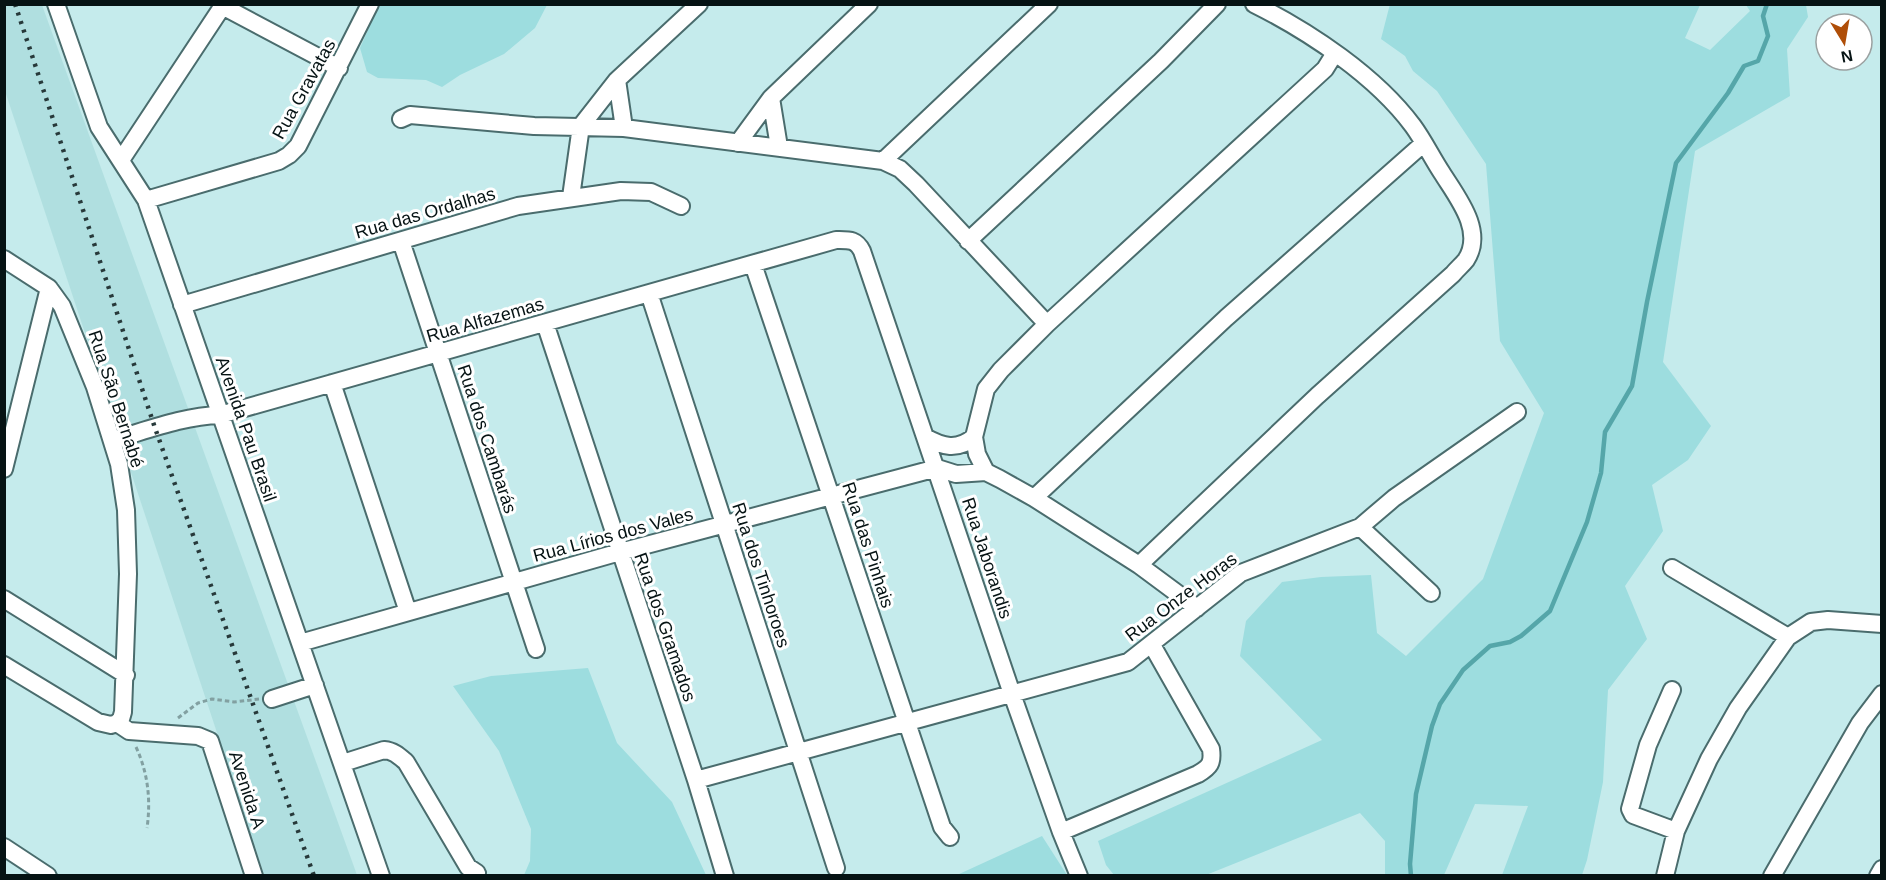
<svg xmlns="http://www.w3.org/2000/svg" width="1886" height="880" font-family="Helvetica,sans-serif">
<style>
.built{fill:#b0dfe0}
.green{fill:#9ddddf}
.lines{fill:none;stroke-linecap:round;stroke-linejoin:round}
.stream{stroke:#55a6a9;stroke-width:4.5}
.minor-casing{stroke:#4a6c6d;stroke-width:20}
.path{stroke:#82a0a1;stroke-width:3;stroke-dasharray:4.5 3;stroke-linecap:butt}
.minor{stroke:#fff;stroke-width:16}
.rail{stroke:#27393a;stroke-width:4.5;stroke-dasharray:3 6;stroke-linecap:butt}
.labels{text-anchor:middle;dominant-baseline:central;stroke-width:6;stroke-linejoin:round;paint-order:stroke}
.street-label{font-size:18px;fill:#061314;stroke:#fff}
</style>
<rect width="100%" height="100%" fill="#c5ebec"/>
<path class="built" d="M4,5H42L357,875H264L5,91Z"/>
<path class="green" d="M1390,4L1700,5L1685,38L1710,50L1750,11L1746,5H1806L1808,17L1787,49L1790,96L1695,151L1663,362L1711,426L1688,460L1652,485L1663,531L1625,586L1647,639L1608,690L1603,782L1587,860L1582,875H1502L1528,806L1475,804L1444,875H1385V841L1360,813L1206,875H1114L1106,865L1098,841L1322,740L1240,656L1246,621L1282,582L1321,577L1371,575L1377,633L1406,656L1483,579L1544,413L1500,341L1486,164L1437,91L1413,71L1405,56L1381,39Z
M379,5V4L547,5L535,28L504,54L460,75L442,87L426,80L378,78L367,72L360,48Z
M588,668L617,743L672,802L706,875H524L530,861L531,829L499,751L453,686L491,676Z
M1042,836L1067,875H957Z"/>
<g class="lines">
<path class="stream" d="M1411,876L1410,864L1416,794L1432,726L1440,704L1463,670L1490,646L1510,642L1521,636L1550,611L1587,522L1601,473L1605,432L1632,386L1647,302L1676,163L1728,93L1744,66L1758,61L1768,36L1763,16L1767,4"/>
<defs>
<path id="minor" d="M56,4L99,127L146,200L381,876
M222,6L339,68
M617,80L624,128
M771,98L779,147
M401,119L410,115L534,126L624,128L883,161L900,169L916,184L1047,324
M738,143L771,98L869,4
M121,160L224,4
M883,161L1049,4
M571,197L581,126L617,80L699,4
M146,200L279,161L289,155L298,146L370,4
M401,241L536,649
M968,241L1161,61L1217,4
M4,259L49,288L62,306L95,387L119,464L126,510L128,574L123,712L121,719L117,723
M753,264L942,827L950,837
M649,293L836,868
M182,305L518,206L621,191L651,192L681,206
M545,323L696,780L725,876
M332,383L408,612
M925,437C943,447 957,451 974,437
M113,440C148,430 183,416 220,415L836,240C849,240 856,239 862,251L1012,694L1061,832L1079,876
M937,468L956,474L986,472L1000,479L1034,498L1139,565L1197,608
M4,469L49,288
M986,472L977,454L974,437L986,389L1001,370L1047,324L1325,69L1335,53
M1034,498L1226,318L1424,143
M1360,527L1431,593
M1139,565L1317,396L1453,274C1457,269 1462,265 1466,260C1485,231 1457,197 1442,173C1432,158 1424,141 1413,126C1376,76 1310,32 1254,4
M1672,568L1788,637L1811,622L1828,620L1882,624
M4,599L126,675
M300,643L620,552L937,468
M4,665L98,722L111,725L117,723
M1672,690L1648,745L1630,809L1633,815L1676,831
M272,699L315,685
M117,723L129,731L198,736L210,741L254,876
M343,763L384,750C394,751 399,756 406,762L468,867L477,873
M696,780L1128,662L1241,573L1360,527L1394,498L1517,412
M1061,832L1198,774C1210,767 1213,763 1211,749L1152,645
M4,847L48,876
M1665,876L1676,831L1709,759L1738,708L1788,637
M1772,876L1860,723L1882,694
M1878,876L1882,869"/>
</defs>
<use href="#minor" class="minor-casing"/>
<path class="path" d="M178,718L198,703L212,699L234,702L259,699
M136,747C148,773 151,800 147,828"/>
<use href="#minor" class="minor"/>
<path class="rail" d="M15,4L155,428L314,876"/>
</g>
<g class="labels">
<g class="street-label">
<text transform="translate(304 89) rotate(-61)">Rua Gravatas</text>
<text transform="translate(425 213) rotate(-16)">Rua das Ordalhas</text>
<text transform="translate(485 320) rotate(-16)">Rua Alfazemas</text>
<text transform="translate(116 399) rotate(72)">Rua São Bernabé</text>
<text transform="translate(246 429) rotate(71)">Avenida Pau Brasil</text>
<text transform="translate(487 439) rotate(72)">Rua dos Cambarás</text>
<text transform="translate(613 535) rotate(-15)">Rua Lírios dos Vales</text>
<text transform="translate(868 545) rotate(72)">Rua das Pinhais</text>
<text transform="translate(987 558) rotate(72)">Rua Jaborandis</text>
<text transform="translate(761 575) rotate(72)">Rua dos Tinhoroes</text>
<text transform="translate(1181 597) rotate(-37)">Rua Onze Horas</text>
<text transform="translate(665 627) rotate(71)">Rua dos Gramados</text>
<text transform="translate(247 790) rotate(72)">Avenida A</text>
</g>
</g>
<rect width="1886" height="880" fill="none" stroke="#061314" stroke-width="12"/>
<g transform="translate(1844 42) rotate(169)"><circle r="28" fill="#ffffff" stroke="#9ba1a1" stroke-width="1.5"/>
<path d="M0-4.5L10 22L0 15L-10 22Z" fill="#af4e08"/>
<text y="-9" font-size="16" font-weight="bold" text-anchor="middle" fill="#061314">N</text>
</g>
</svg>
